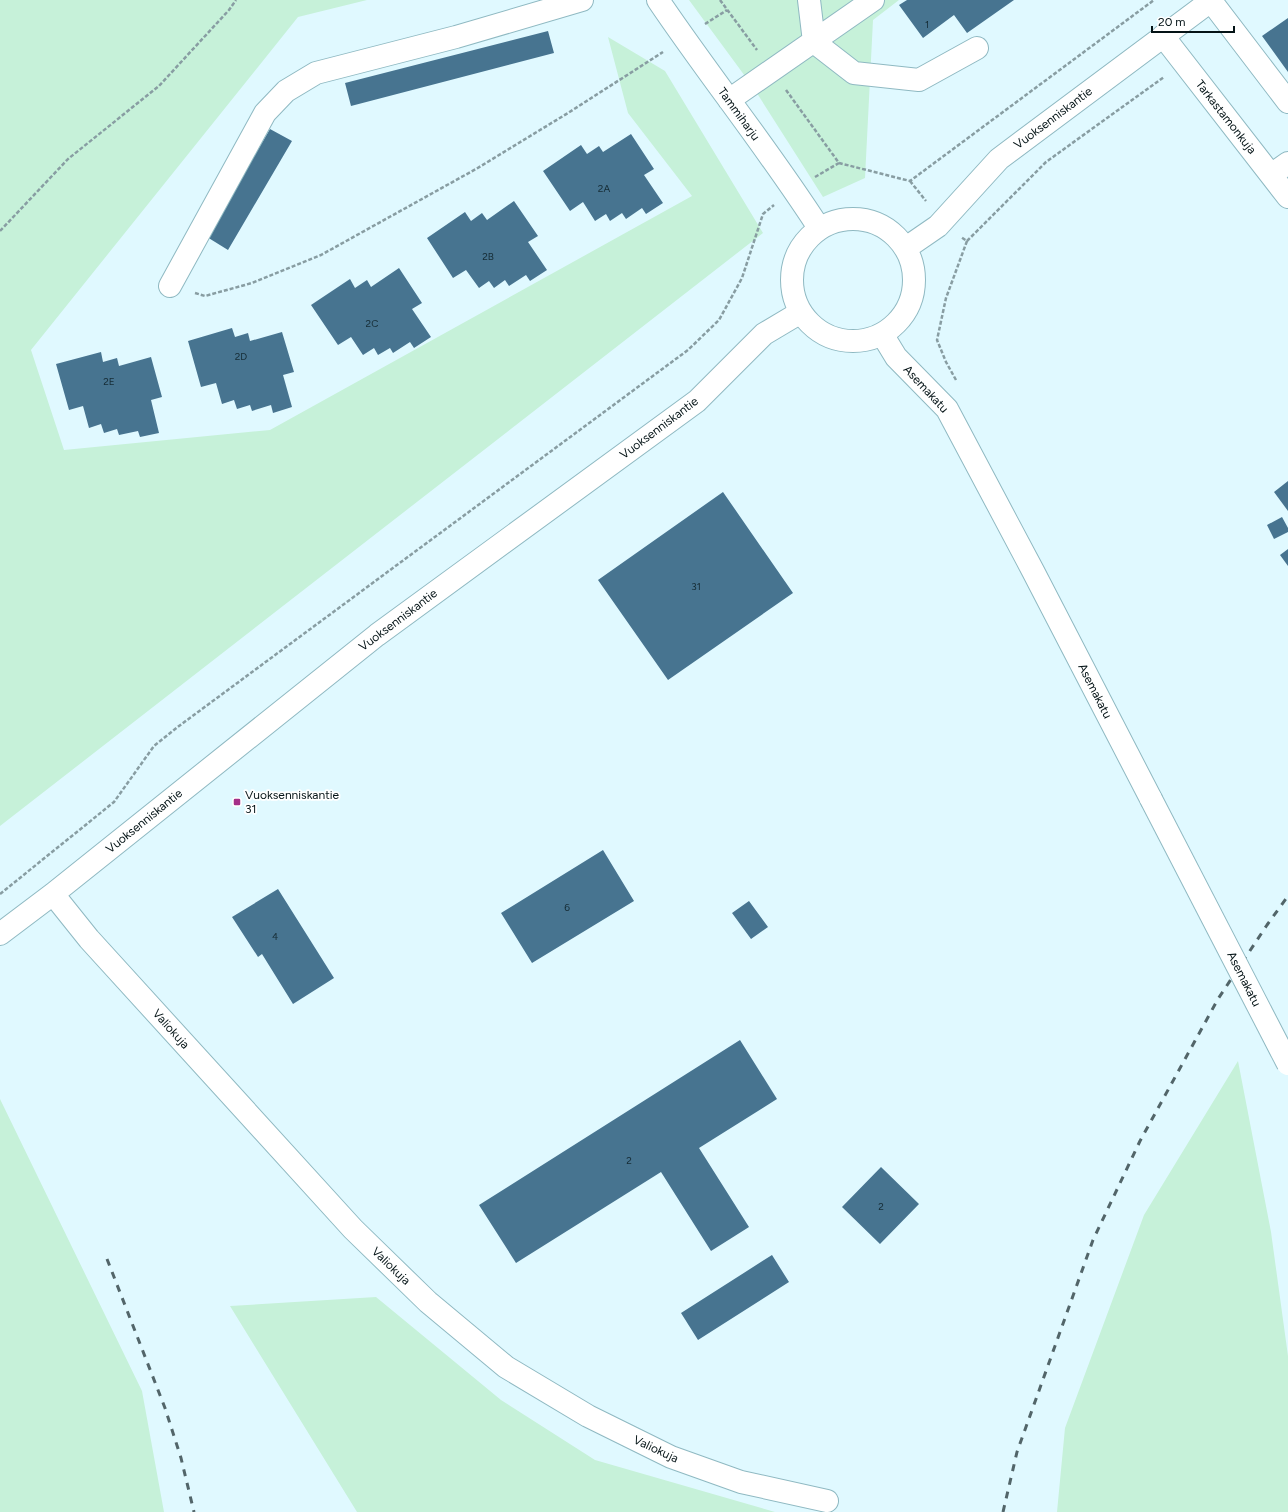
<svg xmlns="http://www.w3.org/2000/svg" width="1288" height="1512" font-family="Figtree,sans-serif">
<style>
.green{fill:#c6f1d9}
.building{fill:#477490}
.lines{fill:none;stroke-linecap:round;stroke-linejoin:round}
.minor-casing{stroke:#8fb9c2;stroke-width:24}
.path{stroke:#889da2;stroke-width:2.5;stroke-dasharray:4 2;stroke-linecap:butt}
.minor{stroke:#fff;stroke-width:22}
.rail{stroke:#526569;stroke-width:3;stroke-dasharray:7 7;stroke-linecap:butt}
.minor-bridge-casing{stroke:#8fb9c2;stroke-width:24;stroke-linecap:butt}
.minor-bridge{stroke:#fff;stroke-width:22}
.poi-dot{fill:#a53089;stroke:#fff;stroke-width:1.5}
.labels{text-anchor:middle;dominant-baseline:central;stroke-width:3.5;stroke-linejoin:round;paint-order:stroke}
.number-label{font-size:10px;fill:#152b34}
.street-label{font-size:12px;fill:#041316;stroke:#fff}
.poi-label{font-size:12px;fill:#041316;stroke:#fff;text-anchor:start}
</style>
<rect width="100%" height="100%" fill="#e0f9ff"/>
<path class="green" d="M0,0H367L298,17L31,350L64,450L270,430L692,196L628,113L608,37L665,71L763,233L0,826Z
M689,0H899L873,20L865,178L823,197L753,87Z
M1238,1061L1271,1232L1288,1356V1512H1057L1065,1428L1144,1215Z
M0,1099L142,1391L164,1512H0Z
M376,1297L501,1400L595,1460L775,1512H357L230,1306Z"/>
<path class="building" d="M907,0H1014L967,33L954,15L923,38L899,5Z
M1288,18V72L1262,36Z
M548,31L554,53L351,106L345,83Z
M270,129L292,141L228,250L207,237Z
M631,134L654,169L644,175L663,203L646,214L642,208L626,219L622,213L610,221L606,214L595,221L583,202L570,211L543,171L581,145L587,154L599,146L603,152Z
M514,201L538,236L528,242L547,270L530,281L526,275L509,286L505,280L494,288L489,281L479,288L466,270L453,278L427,238L465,212L471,221L482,213L487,220Z
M399,268L422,303L412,309L431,337L414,348L410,342L393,353L390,348L378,355L374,348L363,355L351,337L338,345L311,305L350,279L355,288L367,280L371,287Z
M232,328L235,337L248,333L250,341L282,332L294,372L283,375L292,407L273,413L271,405L252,411L250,405L237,409L234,400L222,404L216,383L201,387L188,341Z
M101,352L103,362L117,358L119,366L151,357L162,397L151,400L159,433L140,437L138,431L119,435L117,429L104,433L101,424L89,428L83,406L69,410L56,364Z
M1288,481V511L1274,492Z
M723,492L793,593L668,680L598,580Z
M1282,517L1288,528V532L1274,539L1267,525Z
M1288,549V566L1280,555Z
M603,850L634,901L532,963L501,913Z
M278,889L334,978L293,1004L262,954L258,957L232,917Z
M749,901L768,927L751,939L732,913Z
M740,1040L777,1099L699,1148L749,1227L711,1251L661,1172L516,1263L479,1205Z
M881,1167L919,1204L880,1244L842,1207Z
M772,1255L789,1282L698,1340L681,1313Z"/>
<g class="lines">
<defs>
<path id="minor" d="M658,0C710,77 769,150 819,228
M809,0L814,42L854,73L919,80L977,48
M1211,1L1288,102
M1163,36L1288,197
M729,100L873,0
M1271,175L1288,163
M792 280a61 61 0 1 1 122 0a61 61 0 1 1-122 0Z
M906,248L938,226L999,159L1212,0
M170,286L265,113L286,91L316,73L456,37L582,0
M882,334L896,357L947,409L1033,571L1151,799
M53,894L89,939L353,1229L428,1302L506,1367L588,1416L671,1457L741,1482L827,1501
M0,934L53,894L377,635L697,401L764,334L801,312"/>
</defs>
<use href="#minor" class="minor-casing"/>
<path class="path" d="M720,0L757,50
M705,24L727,10
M786,90L839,163L910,181L1154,0
M815,177L839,163
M910,181L926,201
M0,231L68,159L159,86L229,10L236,0
M967,241L1046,162L1164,77
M195,293L205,296L252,283L321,255L476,169L568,113L663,52
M956,380L946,362L937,340L946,298L967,241L961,237
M0,894L114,802L154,746L179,726L688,350L719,320L742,278L763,214L774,205"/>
<use href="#minor" class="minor"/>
<path class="rail" d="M107,1259L165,1408L181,1458L194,1512
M1003,1512L1017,1452L1093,1240L1140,1141L1218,999L1267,925L1288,896"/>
<defs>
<path id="minor-bridge" d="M1151,799L1288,1064"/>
</defs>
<use href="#minor-bridge" class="minor-bridge-casing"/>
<use href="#minor-bridge" class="minor-bridge"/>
</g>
<rect class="poi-dot" x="233" y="798" width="8" height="8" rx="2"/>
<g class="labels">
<g class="number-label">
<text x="927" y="24">1</text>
<text x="604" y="188">2A</text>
<text x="488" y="256">2B</text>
<text x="372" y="323">2C</text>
<text x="241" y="356">2D</text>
<text x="109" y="381">2E</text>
<text x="696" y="586">31</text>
<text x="567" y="907">6</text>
<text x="275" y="936">4</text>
<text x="629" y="1160">2</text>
<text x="881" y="1206">2</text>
</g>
<g class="street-label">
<text transform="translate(739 114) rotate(54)">Tammiharju</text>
<text transform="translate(1226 117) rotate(52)">Tarkastamonkuja</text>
<text transform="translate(1053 118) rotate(-37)">Vuoksenniskantie</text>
<text transform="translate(926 389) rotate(47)">Asemakatu</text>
<text transform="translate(659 428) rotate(-37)">Vuoksenniskantie</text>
<text transform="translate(398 620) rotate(-37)">Vuoksenniskantie</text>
<text transform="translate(1095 691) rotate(63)">Asemakatu</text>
<text transform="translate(144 821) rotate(-39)">Vuoksenniskantie</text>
<text transform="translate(1244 979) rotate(63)">Asemakatu</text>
<text transform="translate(171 1029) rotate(48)">Valiokuja</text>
<text transform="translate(391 1266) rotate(44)">Valiokuja</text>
<text transform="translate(656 1449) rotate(25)">Valiokuja</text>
</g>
<g class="poi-label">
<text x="245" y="795">Vuoksenniskantie<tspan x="245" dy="14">31</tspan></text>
</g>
</g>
<path d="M1152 26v6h82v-6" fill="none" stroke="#041316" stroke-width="2"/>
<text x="1158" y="26" font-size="12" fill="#041316" stroke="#ffffff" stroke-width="3" paint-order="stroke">20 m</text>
</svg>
